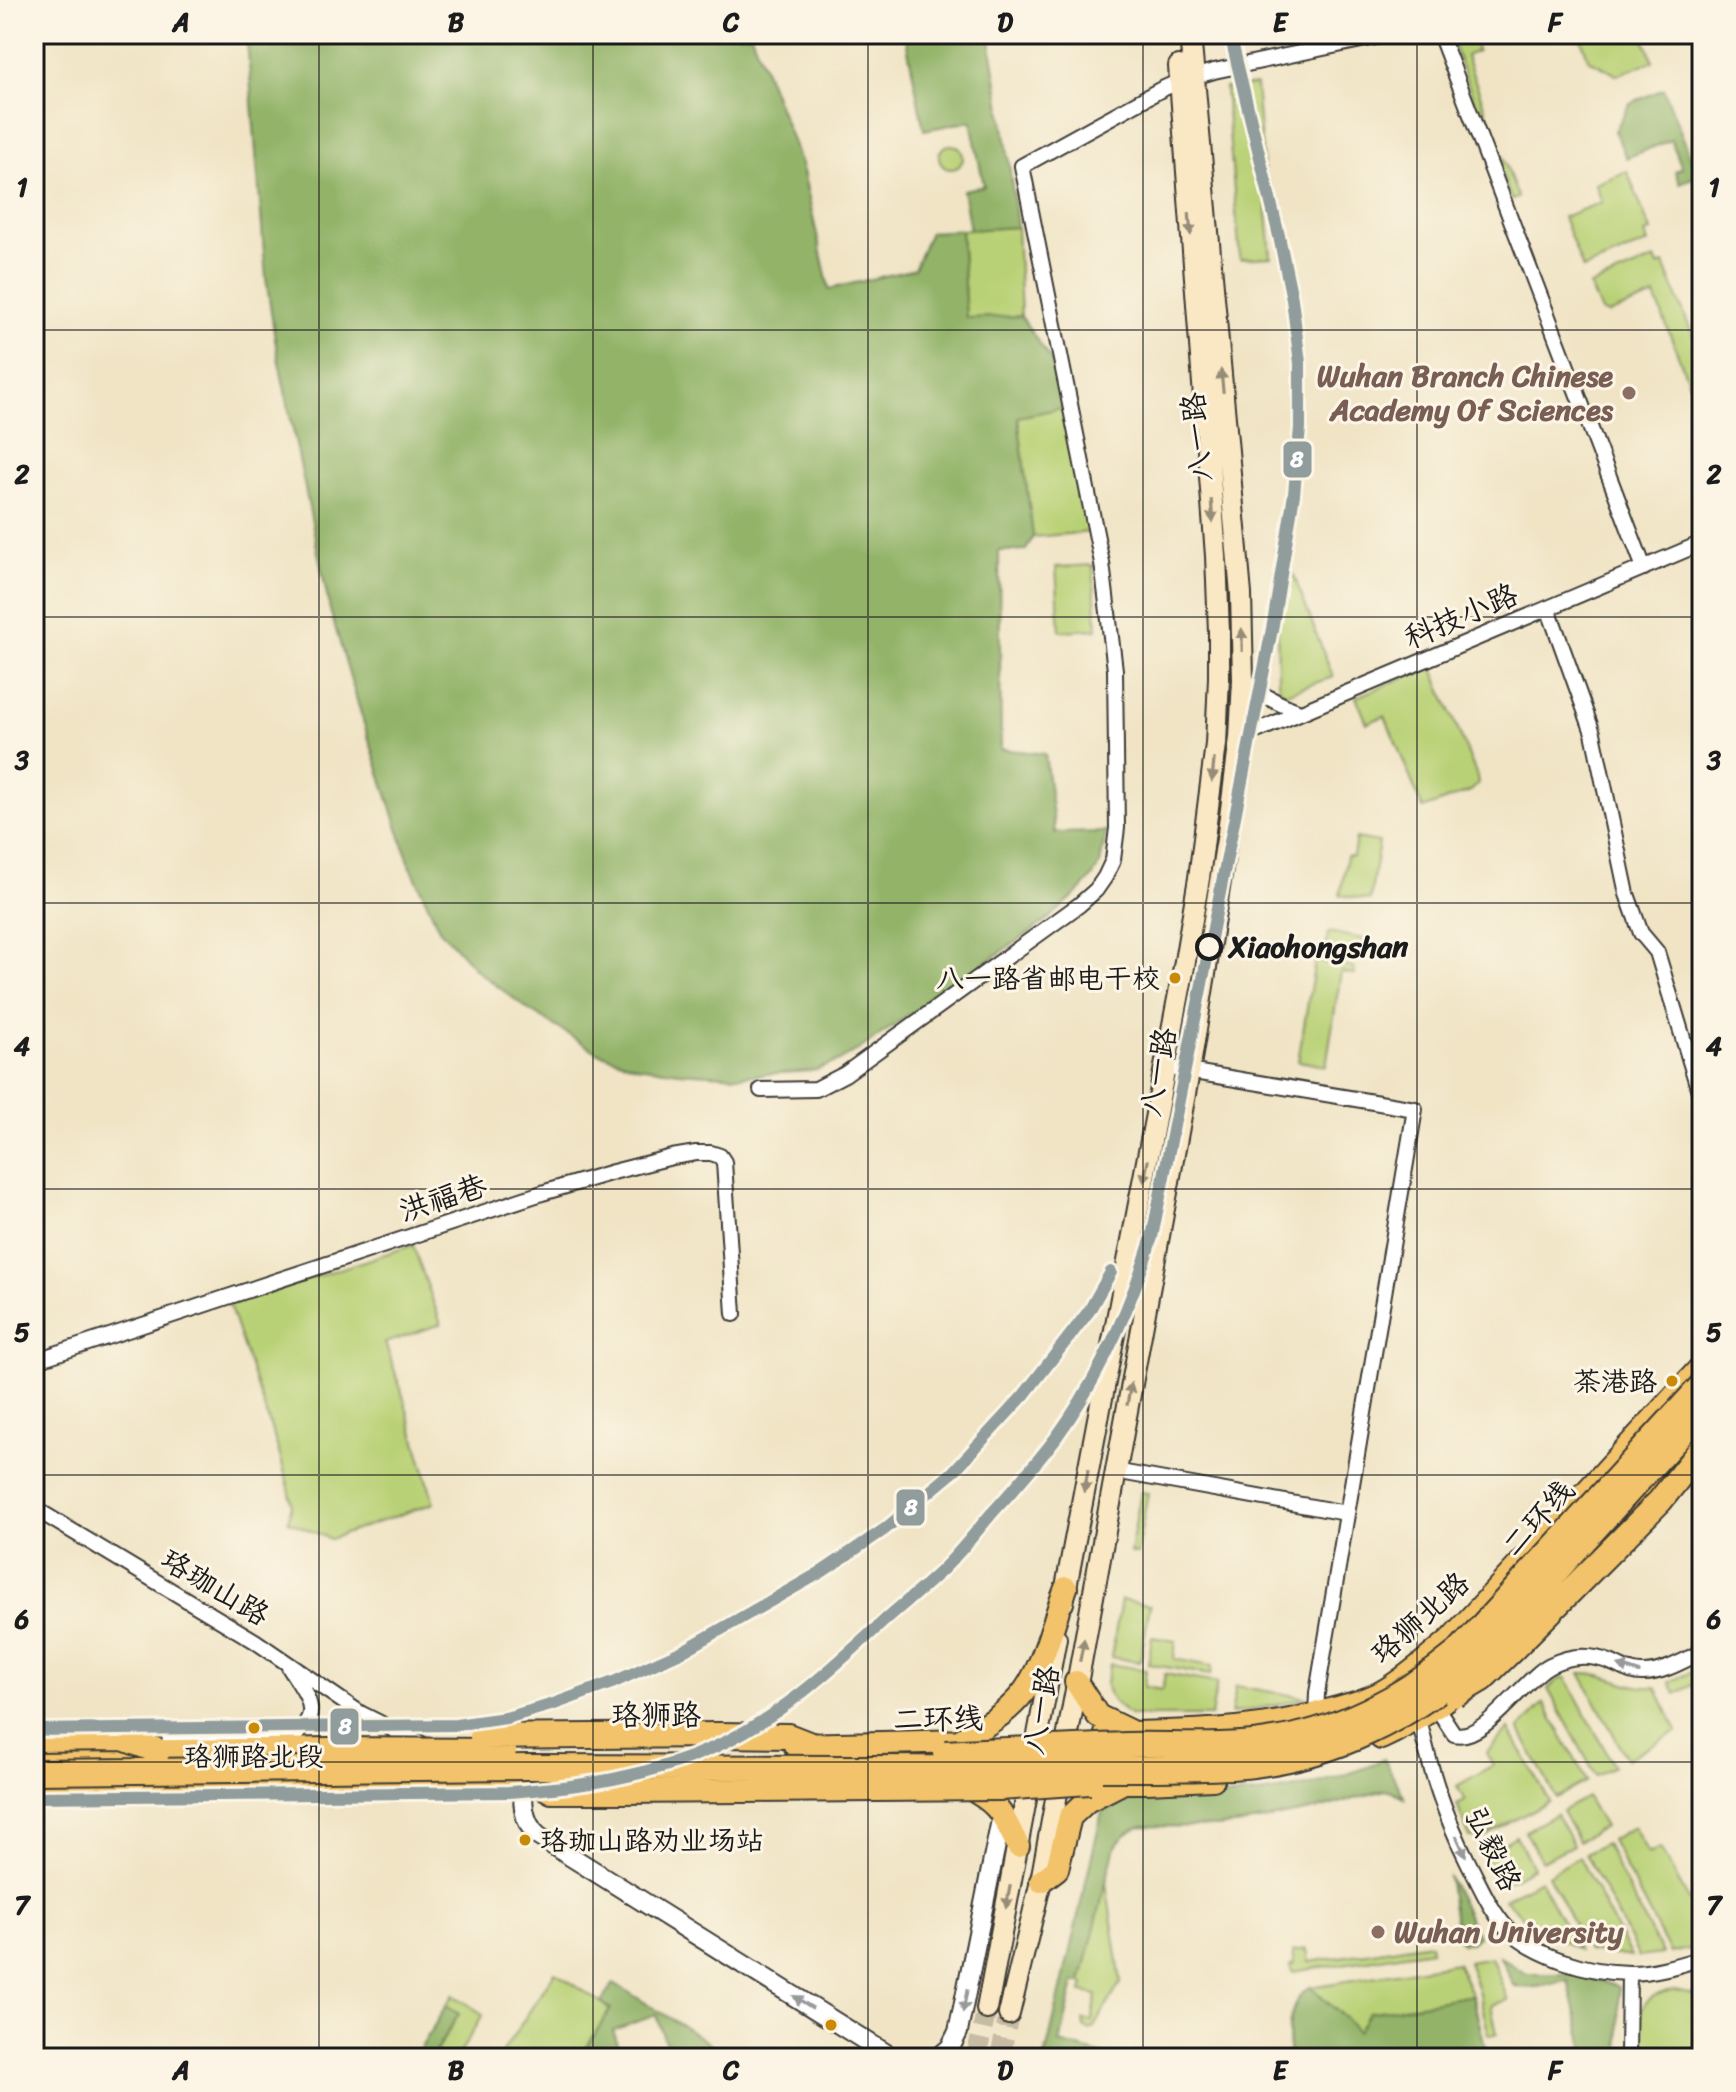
<svg xmlns="http://www.w3.org/2000/svg" width="1736" height="2092" font-family="Sriracha,'LXGW WenKai TC',sans-serif">
<style>
.green{fill:#b9d176;stroke:#6a7649;stroke-width:2}
.forest{fill:#92b367;stroke:#576842;stroke-width:2}
.lines{fill:none;stroke-linecap:round;stroke-linejoin:round}
.secondary-tunnel{stroke:#c6bca3;stroke-width:20;stroke-dasharray:20 10;stroke-linecap:butt}
.minor-casing{stroke:#3c3a35;stroke-width:18}
.tertiary-casing{stroke:#3c3a35;stroke-width:22}
.secondary-casing{stroke:#3c3a35;stroke-width:24}
.primary-casing{stroke:#3c3a35;stroke-width:26}
.trunk-casing{stroke:#3c3a35;stroke-width:28}
.minor{stroke:#fff;stroke-width:14}
.tertiary{stroke:#fff;stroke-width:18}
.secondary{stroke:#fae7c3;stroke-width:20}
.primary{stroke:#f2c36a;stroke-width:22}
.trunk{stroke:#f2c36a;stroke-width:24}
.trunk-bridge-casing{stroke:#3c3a35;stroke-width:28;stroke-linecap:butt}
.trunk-bridge{stroke:#f2c36a;stroke-width:24}
.metro-1-casing{stroke:#fcf5e5;stroke-width:18}
.metro-1{stroke:#909d9c;stroke-width:12}
.oneway{fill:#968c78}
.oneway2{fill:#999}
.grid{fill:none;stroke:#1c1c1c;stroke-width:2;stroke-opacity:0.55}
.education-dot{fill:#8d6e63;stroke:#fcf5e5;stroke-width:3}
.stop-dot{fill:#fcf5e5;stroke:#1c1c1c;stroke-width:4}
.bus-dot{fill:#cb8a06;stroke:#fcf5e5;stroke-width:3}
.labels{text-anchor:middle;dominant-baseline:central;stroke-width:6;stroke-linejoin:round;paint-order:stroke}
.bus-label{font-size:28px;fill:#1c1c1c;stroke:#fcf5e5;text-anchor:end}
.education-label{font-size:30px;font-weight:bold;fill:#785e54;stroke:#fcf5e5;text-anchor:end}
.street-label{font-size:30px;fill:#1c1c1c;stroke:#fcf5e5}
.stop-label{font-size:30px;font-weight:bold;fill:#1c1c1c;stroke:#fcf5e5;text-anchor:start}
.line-badge{stroke:#fcf5e5;stroke-width:3}
.badge-label{font-size:22px;text-anchor:middle;font-weight:bold;fill:#fff}
.neatline{fill:none;stroke:#1c1c1c;stroke-width:3}
.grid-label{font-size:26px;text-anchor:middle;font-weight:bold;fill:#1c1c1c}
</style>
<rect width="100%" height="100%" fill="#fcf5e5"/>
<filter id="ink" filterUnits="userSpaceOnUse"><feTurbulence type="fractalNoise" baseFrequency=".0125" numOctaves="2"/><feDisplacementMap in="SourceGraphic" scale="16" xChannelSelector="R" yChannelSelector="G"/><feConvolveMatrix kernelMatrix="1 2 1 2 8 2 1 2 1" color-interpolation-filters="sRGB"/></filter>
<filter id="wash" filterUnits="userSpaceOnUse"><feTurbulence type="fractalNoise" baseFrequency=".006" numOctaves="4" result="noise"/><feDisplacementMap in="SourceGraphic" scale="32" xChannelSelector="R" yChannelSelector="G"/><feGaussianBlur stdDeviation="1.8" result="paint"/><feColorMatrix in="noise" values="0 0 0 0 0 0 0 0 0 0 0 0 0 0 0 0 0 1.4 0 .05"/><feComposite in="paint" operator="in"/></filter>
<g filter="url(#wash)">
<rect width="100%" height="100%" fill="#f0e4c5"/>
<path class="green" d="M1449,34H1491L1474,40L1477,51L1466,56L1518,198L1512,200Z
M1579,34H1642L1653,61L1617,75L1589,60Z
M1256,85L1271,257L1240,259L1225,88Z
M939 157a12 12 0 1 1 24 0a12 12 0 1 1-24 0Z
M1627,171L1651,231L1645,234L1648,243L1583,269L1563,217L1602,202L1595,184Z
M1017,227L1021,316L966,319L961,230Z
M1655,259L1658,266L1664,264L1693,336L1702,333V387L1692,391L1655,296L1608,314L1601,312L1590,286Z
M1063,408L1091,532L1033,537L1018,416Z
M1276,550H1284L1333,677L1286,693L1280,689L1278,681Z
M1093,565L1097,629L1060,631L1056,567Z
M1432,666L1477,776L1478,784L1471,791L1423,809L1385,716L1367,723L1356,697Z
M1356,838L1379,842L1370,900L1340,895L1347,856H1353Z
M1328,932L1364,939L1361,959L1325,953Z
M1315,961L1355,968L1354,974L1341,972L1326,1066L1298,1061Z
M413,1245L441,1324L385,1343L401,1389L434,1503L330,1539L288,1521L292,1504L289,1488L278,1449L229,1305Z
M1141,1492L1148,1493L1137,1554L1130,1553Z
M1121,1600L1150,1605L1140,1662L1111,1657Z
M1152,1637L1176,1641L1174,1659L1212,1666L1211,1675L1148,1664Z
M1110,1664L1146,1670L1144,1687L1162,1690L1165,1674L1217,1683L1211,1716H1133C1122,1712 1107,1698 1106,1685C1106,1679 1109,1670 1110,1664Z
M1702,1668V1680L1676,1694L1669,1682Z
M1580,1673C1609,1672 1628,1690 1656,1687L1677,1731L1627,1759Z
M1560,1678H1566L1614,1766L1596,1776L1548,1689Z
M1236,1686L1308,1698L1231,1714Z
M1544,1703L1587,1781L1556,1798L1519,1729Z
M1509,1729L1549,1801L1482,1838H1470L1457,1805L1465,1801L1457,1786L1493,1765L1486,1753Z
M1587,1797L1604,1827L1578,1841L1562,1811Z
M1556,1814L1573,1845L1542,1861L1525,1831Z
M1634,1827L1648,1854L1660,1848L1702,1924V1946L1670,1953L1611,1840Z
M1516,1836L1533,1867C1520,1874 1500,1892 1491,1874C1487,1866 1485,1863 1486,1854Z
M1605,1843L1662,1954L1639,1957L1585,1854Z
M1579,1857L1631,1957L1588,1951L1548,1875Z
M1540,1880L1577,1949L1524,1918L1504,1899Z
M1106,1882L1121,1982L1094,2027L1089,2030L1084,2027L1083,2020L1092,2021L1097,1995L1082,1992L1084,1984L1081,1983Z
M1430,1943L1431,1950L1292,1972L1291,1965L1295,1964L1293,1951L1307,1949L1309,1962Z
M1491,1957L1508,2000L1491,2005L1497,2034L1489,2035L1478,1990L1468,1961Z
M1457,1963L1472,1995L1487,2058H1291C1285,2036 1289,2000 1310,1987Z
M555,1972L611,2009L579,2058H499Z
M1675,1990L1702,1996V2055L1690,2058H1640C1640,2022 1630,1996 1675,1990Z
M453,1995L483,2014L457,2058H432L459,2014L446,2006Z"/>
<path class="forest" d="M245,34H751L802,167L829,289L914,269L930,232L961,230L966,318L1021,316L1053,364L1063,408L1018,417L1033,537L1026,550L999,551L1001,749L1045,754L1055,833L1106,832L1100,864L1093,876L1082,889L1045,922L858,1050L839,1061L816,1070L799,1072L738,1076L679,1072L636,1066L599,1053L529,1010L476,970L439,929L410,865L364,724L330,610L277,352L266,278L248,52Z
M905,34H989L1006,139L1017,227L970,230L963,190L984,186L971,121L924,130Z
M1664,89L1698,176L1680,183L1675,171L1682,168L1671,140L1626,158L1615,131L1630,103Z
M1384,1759L1405,1798L1392,1792L1385,1790L1311,1811L1242,1824L1216,1827L1142,1826C1129,1830 1120,1838 1114,1850L1081,1983H1074L1060,2043L1115,2058H1045L1102,1812L1130,1802L1142,1799C1212,1798 1284,1798 1350,1773C1362,1769 1373,1764 1384,1759Z
M1448,1876L1478,1937L1471,1943H1462L1457,1936Z
M1500,1957L1527,1974H1581L1619,1987L1620,2058H1587L1568,1981C1551,1983 1529,1992 1513,1985Z
M614,1983L733,2058H707L704,2052L686,2058H671L656,2015L613,2030L623,2058H579L611,2009L601,2002Z
M1310,1987L1342,2015L1357,2032L1368,2013L1472,1995L1488,2058H1291C1285,2036 1289,2000 1310,1987Z
M446,2006L459,2014L431,2058L419,2051Z"/>
</g>
<g filter="url(#ink)">
<g class="lines">
<path class="secondary-tunnel" d="M976,2058L987,2009
M1000,2058L1009,2014"/>
<defs>
<path id="minor" d="M1440,34L1644,568
M1548,608L1593,733L1627,894L1641,933L1657,952L1702,1101
M1243,680C1260,695 1279,704 1300,712
M1240,738L1702,543
M1164,1067L1415,1109L1317,1693L1316,1715
M761,1090L816,1089L845,1074L1079,905L1096,890L1105,877L1113,860L1117,828L1115,670L1102,563L1022,166L1160,90L1180,81L1214,71L1390,34
M34,1361L542,1193L613,1172L672,1157L696,1153H711L720,1156L724,1162L734,1314
M1115,1471L1346,1513
M34,1508L255,1641L360,1713L424,1745
M289,1667C296,1680 315,1701 309,1717C306,1725 298,1732 293,1739
M1437,1708L1454,1734C1484,1743 1524,1678 1550,1665C1570,1655 1590,1654 1610,1662C1621,1667 1632,1674 1644,1673C1664,1673 1684,1660 1702,1652
M1419,1719C1431,1773 1444,1814 1469,1864C1480,1885 1490,1909 1506,1927C1533,1957 1591,1973 1630,1973C1654,1973 1679,1965 1702,1958
M129,1734H297
M1628,2058L1629,1973"/>
<path id="tertiary" d="M524,1780C522,1800 522,1822 538,1836L893,2058
M938,2058L950,2048L958,2032L1002,1815"/>
<path id="secondary" d="M1063,1603L1184,967L1199,878L1216,744L1219,677V632L1216,556L1179,66
M987,2009L1056,1638
M1009,2014L1041,1881L1189,1072L1228,833L1240,738L1243,680L1241,594L1190,34"/>
<path id="primary" d="M1610,1536L1702,1434
M1076,1682L1098,1716L1129,1731
M1106,1734C1184,1731 1254,1733 1330,1710C1348,1705 1366,1701 1382,1692C1407,1678 1428,1658 1450,1640L1702,1366
M1381,1738C1413,1723 1440,1707 1465,1682
M957,1742C980,1729 1006,1715 1023,1693C1045,1664 1052,1623 1066,1588
M795,1745L968,1741
M1071,1782H1147L1213,1779
M965,1786C1000,1804 1001,1812 1018,1846
M34,1789L549,1779
M1041,1881L1057,1869L1070,1817L1087,1801L1120,1784"/>
<path id="trunk" d="M719,1735L788,1736L811,1745
M34,1754L329,1750
M531,1779L552,1791H620"/>
</defs>
<use href="#minor" class="minor-casing"/>
<use href="#tertiary" class="tertiary-casing"/>
<use href="#secondary" class="secondary-casing"/>
<use href="#primary" class="primary-casing"/>
<use href="#trunk" class="trunk-casing"/>
<use href="#minor" class="minor"/>
<use href="#tertiary" class="tertiary"/>
<use href="#secondary" class="secondary"/>
<use href="#primary" class="primary"/>
<use href="#trunk" class="trunk"/>
<defs>
<path id="trunk-bridge" d="M1455,1695L1482,1679L1513,1649L1660,1501L1702,1448
M482,1737L719,1735
M34,1739L123,1738L158,1751
M329,1750L504,1751
M945,1753C1005,1750 1066,1747 1127,1745C1174,1744 1221,1748 1267,1741C1337,1732 1404,1697 1458,1652L1702,1385
M34,1772L529,1767L1154,1769C1187,1768 1220,1769 1253,1765C1337,1755 1406,1720 1470,1666L1702,1411
M620,1791L999,1788L1090,1782"/>
</defs>
<use href="#trunk-bridge" class="trunk-bridge-casing"/>
<use href="#trunk-bridge" class="trunk-bridge"/>
<defs>
<path id="metro-1" d="M34,1730L456,1725L506,1718L554,1704L614,1682L685,1650L823,1571L885,1529L952,1473L1024,1395L1089,1311L1111,1272
M34,1797L509,1792C580,1787 649,1777 715,1747C780,1717 833,1668 885,1620C903,1604 922,1589 940,1572C959,1554 975,1533 992,1513C1014,1489 1035,1465 1055,1439C1100,1378 1130,1309 1152,1237L1273,624L1294,494L1300,428V363L1292,299L1279,236L1230,34"/>
</defs>
<use href="#metro-1" class="metro-1-casing"/>
<use href="#metro-1" class="metro-1"/>
</g>
<defs><path id="oneway-solid" d="M-6-.8H1V-3.2L6.5 0L1 3.2V.8H-6Z" transform="scale(2)"/></defs>
<g class="oneway">
<use href="#oneway-solid" transform="translate(1190 224) rotate(86)"/>
<use href="#oneway-solid" transform="translate(1222 381) rotate(-96)"/>
<use href="#oneway-solid" transform="translate(1212 511) rotate(86)"/>
<use href="#oneway-solid" transform="translate(1242 640) rotate(-91)"/>
<use href="#oneway-solid" transform="translate(1213 770) rotate(96)"/>
<use href="#oneway-solid" transform="translate(1146 1171) rotate(101)"/>
<use href="#oneway-solid" transform="translate(1129 1394) rotate(-80)"/>
<use href="#oneway-solid" transform="translate(1086 1481) rotate(101)"/>
<use href="#oneway-solid" transform="translate(1082 1650) rotate(-79)"/>
<use href="#oneway-solid" transform="translate(1008 1897) rotate(101)"/>
</g>
<g class="oneway2">
<use href="#oneway-solid" transform="translate(1629 1669) rotate(-162)"/>
<use href="#oneway-solid" transform="translate(1461 1846) rotate(65)"/>
<use href="#oneway-solid" transform="translate(965 2001) rotate(101)"/>
<use href="#oneway-solid" transform="translate(803 2002) rotate(-148)"/>
</g>
</g>
<path class="grid" d="M319,34V2058M593,34V2058M868,34V2058M1143,34V2058M1417,34V2058M34,330H1702M34,617H1702M34,903H1702M34,1189H1702M34,1475H1702M34,1762H1702"/>
<g class="education-dot">
<circle cx="1629" cy="393" r="8"/>
<circle cx="1378" cy="1932" r="8"/>
</g>
<circle class="stop-dot" cx="1209" cy="947" r="12"/>
<g class="bus-dot">
<circle cx="1175" cy="978" r="7"/>
<circle cx="1672" cy="1381" r="7"/>
<circle cx="254" cy="1728" r="7"/>
<circle cx="525" cy="1840" r="7"/>
<circle cx="831" cy="2025" r="7"/>
</g>
<g class="labels">
<g class="bus-label">
<text x="1160" y="978">八一路省邮电干校</text>
<text x="1657" y="1381">茶港路</text>
<text x="254" y="1756" text-anchor="middle">珞狮路北段</text>
<text x="540" y="1840" text-anchor="start">珞珈山路劝业场站</text>
</g>
<g class="education-label">
<text x="1613" y="376">Wuhan Branch Chinese<tspan x="1613" dy="34">Academy Of Sciences</tspan></text>
<text x="1394" y="1932" text-anchor="start">Wuhan University</text>
</g>
<g class="street-label">
<text transform="translate(1197 437) rotate(-96)">八一路</text>
<text transform="translate(1461 616) rotate(-23)">科技小路</text>
<text transform="translate(1158 1072) rotate(-80)">八一路</text>
<text transform="translate(443 1198) rotate(-18)">洪福巷</text>
<text transform="translate(1538 1518) rotate(-48)">二环线</text>
<text transform="translate(215 1587) rotate(31)">珞珈山路</text>
<text transform="translate(1420 1618) rotate(-42)">珞狮北路</text>
<text transform="translate(1041 1710) rotate(-80)">八一路</text>
<text x="656" y="1715">珞狮路</text>
<text transform="translate(938 1719) rotate(-1)">二环线</text>
<text transform="translate(1493 1849) rotate(64)">弘毅路</text>
</g>
<g class="stop-label">
<text x="1229" y="947">Xiaohongshan</text>
</g>
</g>
<g class="line-badge">
<rect x="1282" y="440" width="31" height="39" rx="8" fill="#909d9c"/>
<rect x="895" y="1488" width="31" height="39" rx="8" fill="#909d9c"/>
<rect x="329" y="1707" width="31" height="39" rx="8" fill="#909d9c"/>
</g>
<g class="badge-label">
<text x="1297" y="467">8</text>
<text x="911" y="1515">8</text>
<text x="345" y="1734">8</text>
</g>
<rect width="1736" height="2092" fill="none" stroke="#fcf5e5" stroke-width="88"/>
<rect x="44" y="44" width="1648" height="2004" class="neatline"/>
<g class="grid-label">
<text x="181" y="31">A</text>
<text x="456" y="31">B</text>
<text x="731" y="31">C</text>
<text x="1005" y="31">D</text>
<text x="1280" y="31">E</text>
<text x="1555" y="31">F</text>
<text x="22" y="196">1</text>
<text x="1714" y="196">1</text>
<text x="22" y="483">2</text>
<text x="1714" y="483">2</text>
<text x="22" y="769">3</text>
<text x="1714" y="769">3</text>
<text x="22" y="1055">4</text>
<text x="1714" y="1055">4</text>
<text x="22" y="1341">5</text>
<text x="1714" y="1341">5</text>
<text x="22" y="1628">6</text>
<text x="1714" y="1628">6</text>
<text x="22" y="1914">7</text>
<text x="1714" y="1914">7</text>
<text x="181" y="2079">A</text>
<text x="456" y="2079">B</text>
<text x="731" y="2079">C</text>
<text x="1005" y="2079">D</text>
<text x="1280" y="2079">E</text>
<text x="1555" y="2079">F</text>
</g>
</svg>
